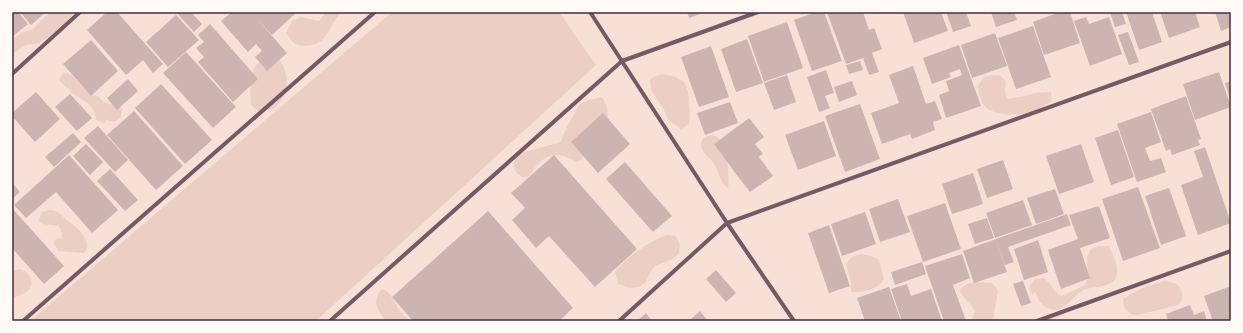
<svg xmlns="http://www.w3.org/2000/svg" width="1243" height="333" font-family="Signika,sans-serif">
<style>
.green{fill:#ebcfc5}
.building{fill:#ccb4b1}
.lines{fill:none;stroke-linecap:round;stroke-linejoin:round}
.minor{stroke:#755966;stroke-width:4}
.neatline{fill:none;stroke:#4a2c40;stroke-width:1.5}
</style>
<rect width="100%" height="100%" fill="#f7e1d7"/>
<path class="green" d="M50,12H73L71,17L46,39L39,43L26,45L12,54V40L23,32L32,30Z
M326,12H343C332,19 330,34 322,40C315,46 302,48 294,43C291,41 289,36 286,33L292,21L301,17L319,21Z
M392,12H559L596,65L316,321H30Z
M278,59C290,71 290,93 277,106C273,110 265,111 259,112L251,105C250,94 248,66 262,61C266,59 273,59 278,59Z
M64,72L71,75L91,95L98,96L104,102L122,108L121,117L115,122L106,120L104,123L96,120L94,111L88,103L72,93L59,80Z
M662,74L676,77L684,82L688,91L690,115L689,124L681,129L668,120L664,110L651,90L650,80L653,77Z
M991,75H1000L1006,82L1005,91L1007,99L1025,96L1034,93L1051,92L1052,101C1034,112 1021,118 999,113C993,112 987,110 983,104C980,99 979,92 978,86L983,78Z
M601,97C607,102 608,112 608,120L581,160L577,162C562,154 552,151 538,164C534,168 532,173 528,177H522C512,170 510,163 520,153L558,143L562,140L563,135L578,106L583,102Z
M712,135C716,136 720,138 722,142C727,152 730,178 728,188C719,183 719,170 713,162C709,157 700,151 701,144C701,138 707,136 712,135Z
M50,210C58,210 61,215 67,220C76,227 94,240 84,253L58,251L53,241L59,238L63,239L61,230L58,226L43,224L39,221L41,212Z
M667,235L676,236L680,245L679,253L673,259L655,266L650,273L646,282L639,287L630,288L618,284L615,272C627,257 649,241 667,235Z
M1099,246H1109C1113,255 1121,269 1115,279C1109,288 1093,286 1084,290C1073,295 1064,314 1050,309C1041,306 1038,300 1035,291L1032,295L1029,287L1035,279L1044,278C1052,284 1052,290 1061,296L1077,289L1085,285L1088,277L1087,257L1091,249Z
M861,254L871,256L879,260L884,279C878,290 862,293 851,292V282L846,264L852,257Z
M20,269C25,271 27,272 30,277C36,291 23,294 12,298V271Z
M1165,281C1168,282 1172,282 1174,283C1183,286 1185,299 1178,305L1138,315H1133C1127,311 1121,307 1124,298L1146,286Z
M973,282L992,283L998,290L993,321H971L975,311L959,291L965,285Z
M383,289C396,295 395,313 412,321H385C379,309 372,306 379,292Z"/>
<path class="building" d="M12,12H18L28,24L12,37Z
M20,12H46L31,25Z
M107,12H117L163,64L153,73L143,60L126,75L87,30Z
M176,12H191L202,24L194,32Z
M232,12H297L272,35L257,19L287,53L267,71L255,57L262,51L256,44L248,52L221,21Z
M687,12H706L689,18Z
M816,12H824L842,61L812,71L794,20Z
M827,12H863L869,30L874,28L882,49L872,53L879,72L869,75L863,58L846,64Z
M903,12H941L948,31L914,43Z
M946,12H966L971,26L953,32Z
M991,12H1014L1017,20L996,27Z
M1060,12H1070L1080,43L1044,55L1033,22Z
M1110,12H1122L1126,24L1115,27Z
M1126,12H1152L1162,42L1139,50Z
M1160,12H1195L1200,27L1169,38Z
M1215,12H1231V27L1221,31Z
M176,15L199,40L168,67L146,42Z
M1086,17L1089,24L1109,17L1122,54L1090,66L1074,21Z
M787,22L803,68L764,82L748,36Z
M210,24L258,79L233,102L198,62L204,57L196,48L204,42L198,35Z
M1033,26L1051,77L1016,89L998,38Z
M1128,32L1139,62L1129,65L1118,35Z
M995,33L1007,66L972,78L961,45Z
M747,39L763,83L736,92L721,49Z
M91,40L118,71L91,96L63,64Z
M959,45L981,106L946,118L939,95L949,91L946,81L962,75L960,69L949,73L951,77L932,84L923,58Z
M711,46L729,97L699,107L681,57Z
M186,52L236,107L213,128L163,73Z
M860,61L863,70L849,74L846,65Z
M913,66L926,104L935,101L942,119L933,122L935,130L912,139L910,134L882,144L871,113L899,103L889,75Z
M826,70L834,93L825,96L830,108L819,112L807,77Z
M1219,72L1231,107L1195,120L1183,84Z
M787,75L796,102L774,110L764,83Z
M128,79L138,91L117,110L107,98Z
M852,81L857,95L839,102L834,87Z
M1231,81V101L1225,83Z
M161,84L212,140L185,164L135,108Z
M36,92L60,119L35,142L12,116V113Z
M70,94L92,118L77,131L55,107Z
M1186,96L1201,139L1198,140L1200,145L1172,155L1170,149L1166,151L1151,109Z
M730,102L738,123L705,135L697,113Z
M860,104L880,159L845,172L825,116Z
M134,111L183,166L156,190L107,135Z
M1151,112L1161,142L1145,148L1150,161L1161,158L1166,172L1137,182L1117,124Z
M603,113L630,144L598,173L571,142Z
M749,118L764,137L755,144L763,154L736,174L714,144Z
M824,121L836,156L798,170L785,135Z
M98,126L128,160L115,172L84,138Z
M1118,130L1134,177L1111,185L1095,138Z
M73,133L81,142L54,167L45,157Z
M86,144L103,162L90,175L73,156Z
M1081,144L1094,182L1059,194L1046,156Z
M1205,147L1231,223L1198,235L1181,185L1203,177L1194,151Z
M69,155L118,210L92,233L56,192L26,218L14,205Z
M554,155L637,249L595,287L549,236L536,248L512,220L525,208L511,193Z
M759,157L773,176L750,192L736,174Z
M1003,160L1013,189L987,198L977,169Z
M625,162L672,216L653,232L606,179Z
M110,169L138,200L125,211L97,181Z
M973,173L983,204L952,214L942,184Z
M12,183L20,192L12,199Z
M1138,187L1160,248L1123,261L1102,199Z
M1169,188L1186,236L1161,245L1145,196Z
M1055,189L1064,214L1036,224L1027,198Z
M898,199L910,232L880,242L869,209Z
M1023,200L1032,225L995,238L986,213Z
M945,203L961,249L923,262L907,216Z
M1099,206L1110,238L1080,248L1090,278L1061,289L1048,250L1078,239L1069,215Z
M12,208L64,266L44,284L12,248Z
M488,211L573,308L559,321H413L392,297Z
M865,212L876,244L842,256L831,224Z
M1067,214L1071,225L1008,247L1014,262L1005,265L996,239Z
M987,218L994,238L975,244L968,224Z
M829,225L850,286L829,293L808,233Z
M996,239L1007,272L974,283L963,251Z
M1038,240L1048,272L1024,280L1014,249Z
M962,254L970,278L953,285L966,321H944L925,266Z
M922,262L926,274L895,285L891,272Z
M716,270L736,293L726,302L706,279Z
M1023,281L1031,303L1021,306L1013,284Z
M907,284L911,296L931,289L942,321H902L891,289Z
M1231,286V321H1213L1204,296Z
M889,287L901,321H865L857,298Z
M1190,305L1194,315L1204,311L1207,321H1168L1166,314Z
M700,311L708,321H689Z
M646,313L652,321H637Z"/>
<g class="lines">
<path class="minor" d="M590,12L727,223L794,321
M12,74L80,12
M23,321L375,12
M330,321L622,61L758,12
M619,321L727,223L1231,42
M1037,321L1231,251"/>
</g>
<rect width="1243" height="333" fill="none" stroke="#fffaf5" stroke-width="26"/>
<rect x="13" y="13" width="1217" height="307" class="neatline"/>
</svg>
